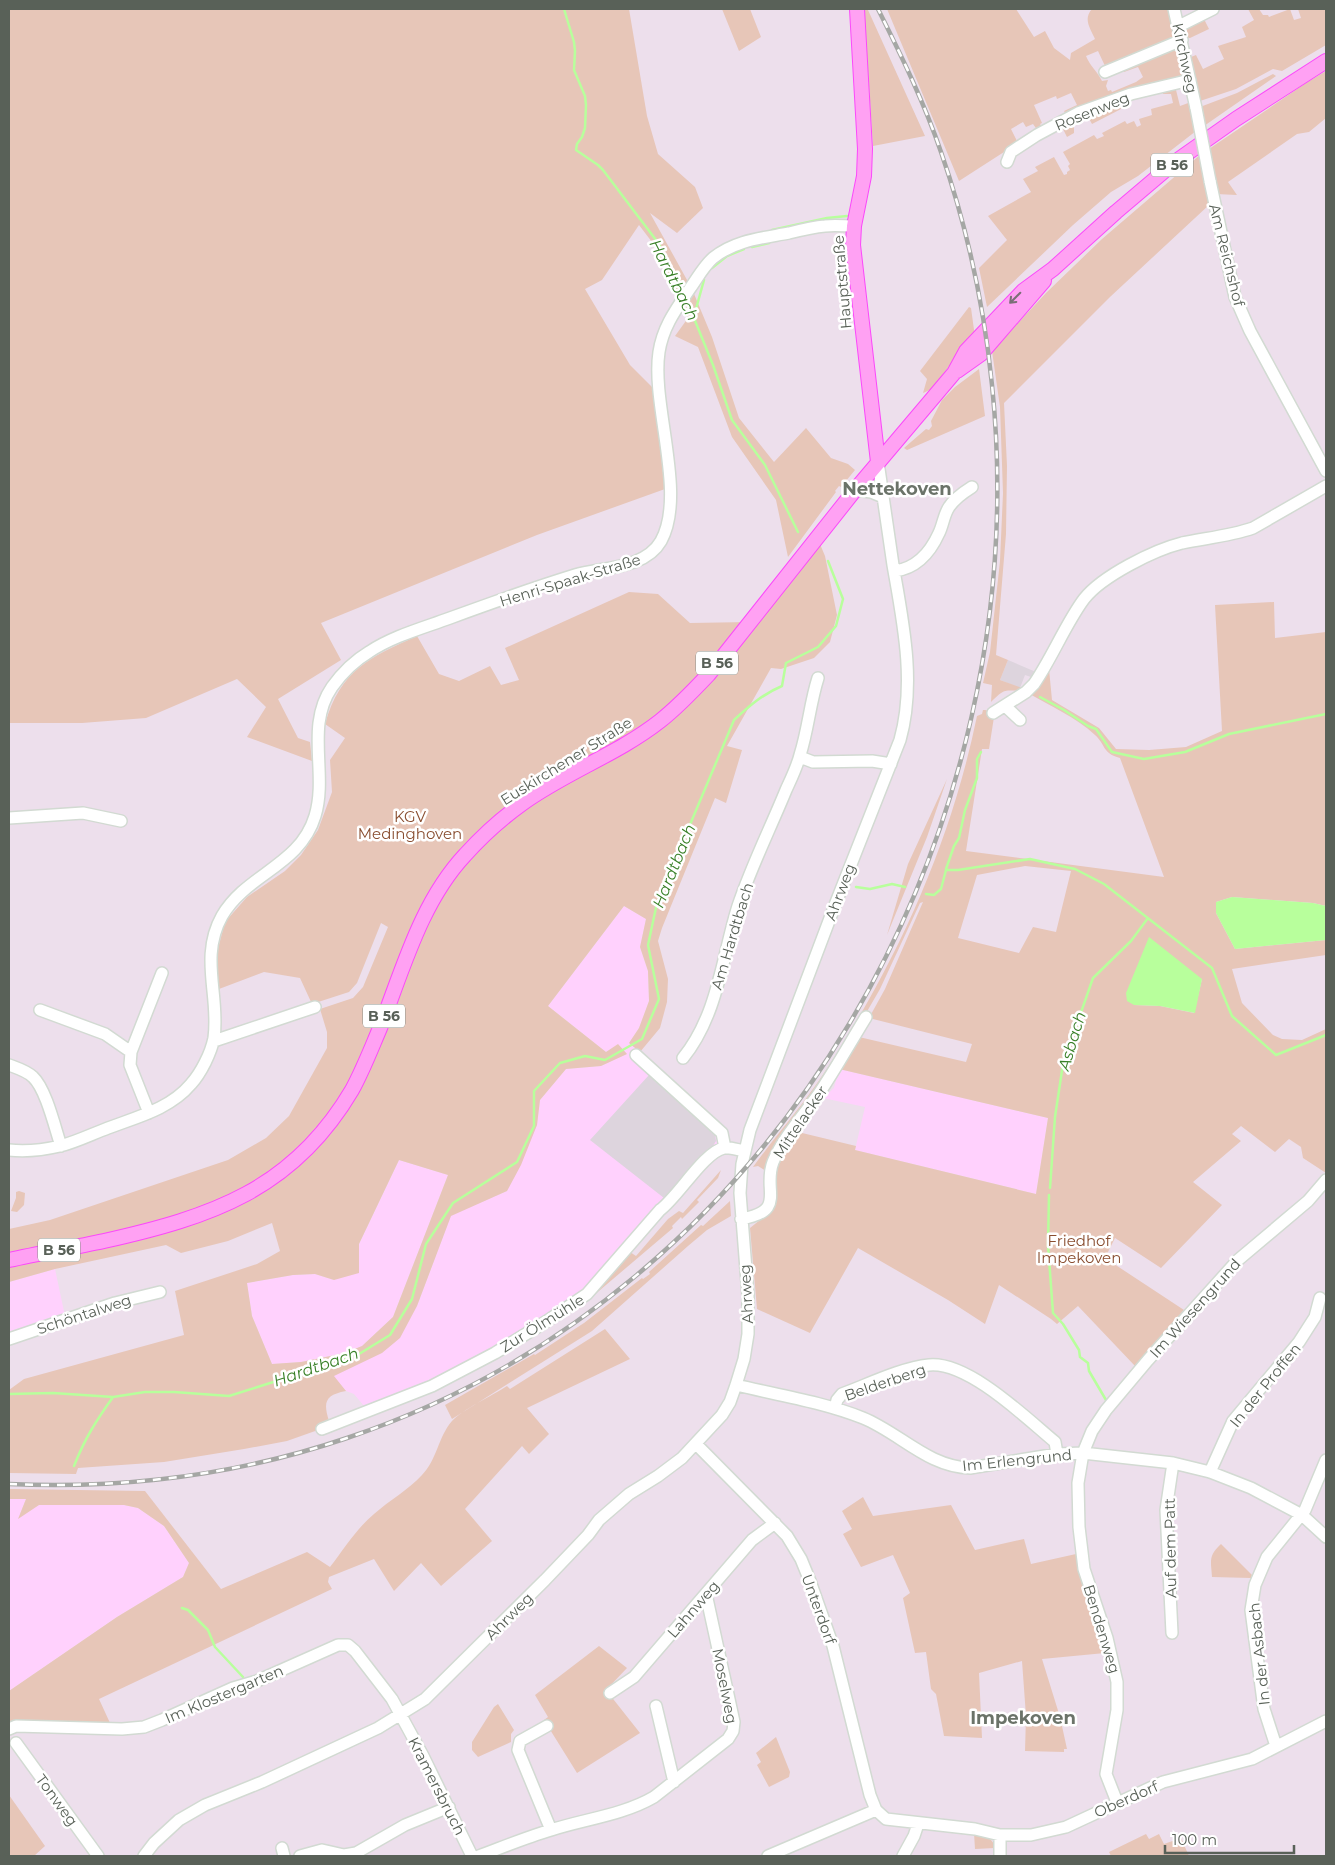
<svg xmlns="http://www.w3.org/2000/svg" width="1335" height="1865" font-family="Montserrat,sans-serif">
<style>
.commercial{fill:#ffd1fd}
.industrial{fill:#ddd4dd}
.green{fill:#e7c6b8;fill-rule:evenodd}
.water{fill:#b8ff9c}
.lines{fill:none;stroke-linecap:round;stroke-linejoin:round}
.stream{stroke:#b8ff9c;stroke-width:2.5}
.minor-casing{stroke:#d2dad2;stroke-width:14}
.major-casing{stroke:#fb49fa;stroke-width:16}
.minor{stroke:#fff;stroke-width:11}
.major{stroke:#ffa1f3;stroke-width:14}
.rail-casing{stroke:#a5a7a4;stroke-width:4.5}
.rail{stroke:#fff;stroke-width:2.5;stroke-dasharray:8;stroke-linecap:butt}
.minor-bridge-casing{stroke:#d2dad2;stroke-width:14;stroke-linecap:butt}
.minor-bridge{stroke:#fff;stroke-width:11}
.oneway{stroke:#7a6e77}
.labels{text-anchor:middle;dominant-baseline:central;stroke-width:5;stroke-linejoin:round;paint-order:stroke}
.shield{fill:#fff;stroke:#8b908a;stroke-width:1}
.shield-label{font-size:14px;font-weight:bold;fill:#596158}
.street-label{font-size:15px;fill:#596158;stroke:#fff}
.park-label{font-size:15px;fill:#894d2f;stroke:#fff}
.water-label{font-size:16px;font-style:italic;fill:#398028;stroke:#fff}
.quarter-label{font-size:18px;font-weight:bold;fill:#6b7369;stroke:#fff}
</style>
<rect width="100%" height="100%" fill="#eddfec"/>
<path class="commercial" d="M624,906L646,919L640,947L648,971L649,1001L639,1028L629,1043L640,1052L723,1139L700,1157L579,1294L497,1347L433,1380L364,1406L354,1394L346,1391L333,1376L417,1306L451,1215L507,1191L537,1125L540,1100L566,1069L601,1066L627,1054L618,1045L606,1052L548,1006Z
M839,1069L1048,1118L1036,1194L855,1150L865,1107L823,1098L834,1088Z
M399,1160L448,1175L393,1317L362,1346L345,1353L301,1362L272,1364L252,1316L247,1283L293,1275L315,1274L334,1280L359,1244Z
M55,1269L65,1316L9,1336V1282Z
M9,1499H26L20,1514L39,1505H124L138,1508L164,1526L189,1563L183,1577L117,1617L9,1691V1723Z"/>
<path class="industrial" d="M1008,660L1036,672L1034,678L1025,675L1020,688L1000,680Z
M649,1075L655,1080L657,1079L715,1134L716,1141L713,1146L700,1157L664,1198L590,1140Z"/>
<path class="green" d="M9,9H629L647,116L658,154L695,187L703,208L677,233L650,213L692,289L712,337L739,418L774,462L806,428L831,458L848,464L855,470L841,487L839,486L835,491L836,492L788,557L776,500L732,437L698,347L675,336L688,318L675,295L655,246L639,225L602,280L585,289L630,365L653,388L665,489L537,535L321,623L341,660L278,699L298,738L310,742L312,761L247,737L266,707L237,679L146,718L82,723H9Z
M722,9H750L761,37L739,51Z
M887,9H1016L1034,37L1045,31L1054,48L1070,60L1071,53L1095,39C1090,28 1083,19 1092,9H1168L1174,36L1171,42L1108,67L1105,66L1098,51L1086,56C1090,66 1097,71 1102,81L1108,80L1106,86L1108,91L1111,90L1112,92L1136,82L1143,77L1138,67L1124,72L1122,68L1173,47L1177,49L1184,78L1067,116L1064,111L1077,105L1071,93L1057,99L1056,96L1034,105L1042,123L1040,124L1043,128L1038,131L1033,124L1026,127L1023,122L1011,129L1018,143L959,181Z
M1248,9H1259L1263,15H1268L1269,17L1290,9L1294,20L1301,18L1298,9H1326V45L1282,71L1273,69L1236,89L1200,101L1191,57L1196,55L1203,69L1224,59L1218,46L1246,37L1242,27L1254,20Z
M864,10H868L925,136L873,146Z
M1203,17L1209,29L1190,38H1187L1186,30L1188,27Z
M1326,71V118L1309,132L1297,134L1228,182L1237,195L1216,194L1209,149L1306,83Z
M1273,74L1276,76L1204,126L1200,107L1237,93Z
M1175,86L1180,106L1191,102L1196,131L1138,176L1111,192L1073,225L987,307L979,268L1007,240L988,216L1031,192L1023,179L1038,171L1035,167L1054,157L1064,175L1067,174V172L1070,170L1068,166L1070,164L1063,152L1094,135L1097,139L1104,136L1102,133L1125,121L1127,124L1134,121L1137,127L1141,125L1139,119L1152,115L1151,109L1173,103L1171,94H1163L1162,89Z
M1119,101L1121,109L1092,124L1086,113Z
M1070,120L1074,128V133L1067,137L1061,125Z
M1200,155L1206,179L1209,205L1110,297L1004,403L1007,466L1006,534L996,655L1008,660L1000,680L1022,688V690C1002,692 1007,687 991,702L992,685L983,683L990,652L1000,561L1003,493L1000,407L992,351L1046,293L1102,239Z
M969,307L971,308L975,337L952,362L932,389L923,393L927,379L920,371Z
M979,369L985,416L907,450L904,448L926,429L929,430L932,426L931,421L942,400L955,387Z
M817,537L825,556L837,615L830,642L814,658L781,669L771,668L727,746L742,750L726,803L715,798L662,928L658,941L668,979L667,1002L660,1028L640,1052L629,1043L639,1028L649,1001L648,971L640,947L646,919L624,906L548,1006L606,1052L618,1044L627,1054L601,1066L566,1069L540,1100L537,1125L521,1165L507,1191L451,1216L417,1306L400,1338L382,1353L334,1376L346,1391C325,1395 323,1402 329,1421L318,1430L287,1441L244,1449L164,1462L78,1468L76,1474L9,1473V1390L24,1379L184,1335L175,1291L257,1264L280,1251L272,1223L228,1241L181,1253L166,1245L55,1269L9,1282V1229L50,1220L228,1160L266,1138L289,1116L327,1048V1032L320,1009L353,998L363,987L388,927L381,923L357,983L349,992L312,1004L300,978L264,972L219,989L216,956L225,922L247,897L285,871L301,855L318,830L332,792L330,760L345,738L325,724C341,669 369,658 417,636L439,674L459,681L490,666L501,685L519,680L505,648L629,592L658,594L690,623L749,622ZM399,1160L448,1175L393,1317L362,1346L345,1353L301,1362L272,1364L252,1316L247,1283L293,1275L315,1274L334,1280L359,1273V1244Z
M1274,602L1275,638L1326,632V906L1313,903L1232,897L1216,902V913L1235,949L1326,940V955L1232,969L1242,1003L1273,1035L1282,1039L1302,1040L1326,1029V1173L1303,1158L1301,1147L1289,1139L1275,1152L1241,1126L1232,1134L1241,1141L1193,1182L1222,1205L1161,1268L1115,1238L1105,1258L1184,1310L1135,1366L1078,1306L1057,1324L1051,1319L999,1285L985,1324L948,1300L858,1248L810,1333L757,1309L750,1228L770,1212L775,1164L798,1132L856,1146L855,1150L1036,1194L1048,1118L839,1069L859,1037L966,1062L972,1044L869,1018L885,989L923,902L920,903L880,989L854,1034L766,1171L758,1166L753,1167C777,1134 804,1104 826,1070C897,962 951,843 977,716L982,714L983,710C989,710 991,712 994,717L989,749H982L966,851L1164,877L1120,758C1102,753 1106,745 1095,735C1076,717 1050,706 1028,693L1049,669L1052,700L1099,728L1116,749L1149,750L1186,747L1222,731L1215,605ZM1025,866L1071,871L1056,932L1033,927L1019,953L958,938L977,875ZM1202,979L1194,1013L1160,1006L1134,1005Z
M947,779L927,837L887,935L908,864Z
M721,1170L718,1178L697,1200L699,1202L682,1219L681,1217L672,1226L673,1228L593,1296L630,1252L636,1256L668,1219L679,1211L683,1213Z
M19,1191L25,1193L24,1205L17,1212L11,1211L16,1198V1192Z
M730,1201L731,1216L707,1230L688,1246L592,1331L452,1419L445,1405L534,1354L535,1355L584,1323L642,1278L643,1279L650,1274L649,1272L701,1225L703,1226Z
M605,1329L630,1359L527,1408L549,1434L529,1454L522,1446L465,1509L492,1541L441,1586L421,1563L394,1591L374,1559L329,1577L328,1582L332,1589L99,1699L110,1723H10L9,1691L117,1617L183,1577L189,1563L164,1526L138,1508L124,1505H39L18,1519L26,1499H9V1489L145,1491L221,1589L307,1552L330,1567C344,1549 357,1528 374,1514C390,1500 408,1490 422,1475C437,1460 438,1437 452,1421C462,1410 493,1395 507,1386L510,1389Z
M863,1497L873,1516L951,1505L975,1550L1024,1539L1031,1564L1076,1554L1102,1646L1105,1653L1042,1659L1060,1717L1067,1749H1064V1752L1025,1751L1026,1716L1022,1661L979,1673L982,1738L944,1736L936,1694L931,1689L926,1652L915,1653L903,1598L910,1593L893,1555L861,1567L843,1534L852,1529L842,1511Z
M1221,1544L1252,1575L1251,1578L1212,1577C1211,1561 1208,1556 1221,1544Z
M599,1646L627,1668L606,1690L640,1733L577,1773L544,1720L548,1717L535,1695Z
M498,1704L514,1730L511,1734V1742L478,1757L472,1750V1742L494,1707Z
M776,1737L790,1772L789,1777L769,1787L757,1765L761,1762L756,1753Z
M9,1795L45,1846L34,1856H9Z
M974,1833C984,1836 993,1837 995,1848L975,1849Z
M1146,1834L1149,1839L1159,1834L1164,1844L1181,1838L1189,1856H1111L1109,1852Z"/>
<path class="water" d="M1232,897L1313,903L1326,906V940L1235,949L1216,913V902Z
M1149,937L1202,979L1195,1013L1160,1006L1134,1005L1127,1001L1126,993Z"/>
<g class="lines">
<path class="stream" d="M564,9L574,42L575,51L574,70L585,96L586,105L585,128L582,137L577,144L576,150L598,165L603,170L659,244L683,294
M772,230L827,218L847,216
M752,247L769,243
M712,268L727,256L744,249
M687,301L713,365L732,420L765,465L798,532
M694,316L704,280
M1040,697L1064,710L1088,726L1096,729L1112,752L1144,759L1185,752L1229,734L1326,714
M946,869L954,846L959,838L965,810L977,778V759L981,752
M856,887L870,889L892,884L905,887
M926,894L934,895L941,889L946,870H958L1030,859L1075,869L1104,884L1212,968L1232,1016L1276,1055L1326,1035
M1050,1188L1055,1117L1063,1064L1093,978L1131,941L1148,918
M1049,1195L1048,1245L1053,1313L1063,1324L1079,1350L1080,1357L1088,1363L1089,1371L1106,1400
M9,1394L53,1393L113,1397L145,1392H174L229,1396L286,1378L303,1369L359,1354L390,1335L412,1299L426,1244L453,1203L517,1162L534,1126V1091L560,1063L585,1056L605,1060L642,1039L659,999L648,945L657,903L734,720C749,706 763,694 782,686L786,663L818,647L836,626L843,599L828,561
M74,1466C85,1438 96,1421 113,1397
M182,1608L188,1610L208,1630L215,1647L243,1677"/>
<defs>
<path id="minor" d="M1174,9L1196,108
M1179,26L1213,9
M1105,72L1182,40
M1007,162L1011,152L1037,135L1078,113L1131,94L1190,80
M1210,181L1235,297L1250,331L1326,471
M855,490L871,492L883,497
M895,571C917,568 930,553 939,533C943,525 944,514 949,507C955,498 964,492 972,487
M1005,706L1020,720
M993,713L1026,692L1034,684C1052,658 1066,623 1084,599C1102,576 1154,550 1182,543C1206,538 1230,536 1253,528L1326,486
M800,757L813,762L872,761L891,764
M9,818L83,813L121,821
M40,1010L105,1034L131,1052
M214,1041L315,1007
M636,1055L722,1133L725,1148
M683,1058C718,1015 722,957 738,906C751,867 770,829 786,790C791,779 797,767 800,755C808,730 810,703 818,678
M9,1065C17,1068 27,1071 33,1077C46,1089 55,1128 61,1146
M149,1113L130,1065L131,1052L162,973
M9,1150C26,1152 43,1150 60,1146C76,1142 92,1134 108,1128C137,1117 170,1109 191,1084C201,1073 211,1053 214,1038C220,996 199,957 222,916C246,874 300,866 315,816C328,774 305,726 332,687C342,673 354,661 369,652C393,636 423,628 450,618C491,603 533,588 575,575C603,567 645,569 661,541C687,494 651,405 659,352C663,326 677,308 691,287C698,277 704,266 713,258C735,240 763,238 789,233C801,230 813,227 825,226C834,225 845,226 854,226
M741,1219C788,1211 762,1190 773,1162C783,1138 803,1116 818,1095C835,1070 850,1043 866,1017
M9,1339L115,1303L160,1292
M736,1385C778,1395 823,1402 863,1418C900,1433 928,1467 970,1468L1057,1454L1083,1453L1173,1463L1210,1472L1251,1488L1302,1515L1326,1537
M835,1408L837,1400L842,1394C869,1384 901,1368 929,1365C968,1361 1026,1418 1055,1442L1057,1454
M322,1429L432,1386L495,1353L547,1321L587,1294L660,1210C678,1197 704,1152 724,1148C730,1147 738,1150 744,1151
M696,1444L787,1536L801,1559L810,1581L833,1646L870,1795L876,1810L886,1819L975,1829L1000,1835H1031L1066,1827L1163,1782L1252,1759L1326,1721
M1210,1472L1233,1421L1299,1342L1315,1317L1320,1298
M1172,1633L1166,1510L1173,1463
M610,1693L634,1677L752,1540L775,1523
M656,1706L674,1782
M547,1726L520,1741L518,1750L551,1830
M9,1729L16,1726L122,1729L144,1727L162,1720L233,1688L257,1681L338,1645H348L355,1651L392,1699L423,1756L472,1856
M16,1743L98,1856
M1276,1746L1264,1709L1251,1610L1255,1585L1267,1557L1305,1510L1326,1460
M1117,1802L1106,1774L1117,1710V1682L1107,1638L1084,1569L1079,1527L1078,1483L1083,1453L1092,1431L1106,1410L1148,1360L1238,1260L1308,1201L1326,1180
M1000,1835V1856
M282,1848L284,1856
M144,1856L154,1843L179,1820L205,1805L262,1782L378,1728L425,1699L545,1580L588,1535L599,1520L629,1494L658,1476L682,1458L722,1415L730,1402L736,1385L744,1359L748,1334V1295L740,1193L742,1164L750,1130L835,905L900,740C916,683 903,622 893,565C888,531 883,496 878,462
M300,1856L322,1850L344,1855L356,1853L405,1825L449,1807
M479,1856C503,1847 527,1837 551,1830C585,1819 623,1815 654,1797L728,1739L733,1731L734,1722L706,1594
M768,1856L876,1810
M903,1856L914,1836L918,1824"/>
<path id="major" d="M857,9L865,149L864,176L854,226L853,245L878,462
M957,371L981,354L1044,281
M9,1260C40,1253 72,1248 104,1241C211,1217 293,1190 352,1090C363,1070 371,1049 380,1028C403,969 421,902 465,855C482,836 502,818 523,803C566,772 618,754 660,721C678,707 693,691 709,674L855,490L954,373L966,351L1023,291L1053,269L1116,212L1175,162L1236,119L1326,61"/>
</defs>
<use href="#minor" class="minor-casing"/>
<use href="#major" class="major-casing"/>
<use href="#minor" class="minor"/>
<use href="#major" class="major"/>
<defs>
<path id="rail" d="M9,1484C123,1489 238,1475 347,1438C780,1293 1038,830 992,385C984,305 967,227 941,152C924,102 901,55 878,9"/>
</defs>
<use href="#rail" class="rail-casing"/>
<use href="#rail" class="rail"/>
<defs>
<path id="minor-bridge" d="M1196,108L1210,181"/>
</defs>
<use href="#minor-bridge" class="minor-bridge-casing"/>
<use href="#minor-bridge" class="minor-bridge"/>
</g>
<defs><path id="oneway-shaft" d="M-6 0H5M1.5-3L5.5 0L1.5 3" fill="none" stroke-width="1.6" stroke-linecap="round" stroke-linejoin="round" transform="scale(1.25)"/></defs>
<use class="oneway" href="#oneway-shaft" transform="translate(1015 298) rotate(135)"/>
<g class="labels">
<g class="shield">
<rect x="1151" y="153.5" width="42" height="23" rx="4"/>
<rect x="696" y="651.5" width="42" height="23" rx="4"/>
<rect x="363" y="1004.5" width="42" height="23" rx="4"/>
<rect x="38" y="1238.5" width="42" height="23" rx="4"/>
</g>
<g class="shield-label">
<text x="1172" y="165">B 56</text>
<text x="717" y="663">B 56</text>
<text x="384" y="1016">B 56</text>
<text x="59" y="1250">B 56</text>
</g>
<g class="street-label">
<text transform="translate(1185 58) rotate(78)">Kirchweg</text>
<text transform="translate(1092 111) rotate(-22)">Rosenweg</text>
<text transform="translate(1227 255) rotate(76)">Am Reichshof</text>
<text transform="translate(842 282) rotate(-95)">Hauptstraße</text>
<text transform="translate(570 580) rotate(-17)">Henri-Spaak-Straße</text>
<text transform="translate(566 761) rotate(-32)">Euskirchener Straße</text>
<text transform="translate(840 892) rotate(-69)">Ahrweg</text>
<text transform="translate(732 936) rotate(-73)">Am Hardtbach</text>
<text transform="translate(800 1122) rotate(-56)">Mittelacker</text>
<text transform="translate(746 1294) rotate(-93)">Ahrweg</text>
<text transform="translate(1195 1308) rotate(-48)">Im Wiesengrund</text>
<text transform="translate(84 1314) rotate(-18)">Schöntalweg</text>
<text transform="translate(542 1323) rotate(-32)">Zur Ölmühle</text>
<text transform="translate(885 1382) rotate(-19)">Belderberg</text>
<text transform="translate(1265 1385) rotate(-51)">In der Proffen</text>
<text transform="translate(1017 1460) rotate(-6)">Im Erlengrund</text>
<text transform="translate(1170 1548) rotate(-91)">Auf dem Patt</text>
<text transform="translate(693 1609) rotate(-49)">Lahnweg</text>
<text transform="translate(819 1609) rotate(70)">Unterdorf</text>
<text transform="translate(509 1616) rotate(-45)">Ahrweg</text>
<text transform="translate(1102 1629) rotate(73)">Bendenweg</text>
<text transform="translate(1259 1654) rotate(-96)">In der Asbach</text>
<text transform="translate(725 1686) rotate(79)">Moselweg</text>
<text transform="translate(224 1694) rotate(-23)">Im Klostergarten</text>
<text transform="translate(437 1786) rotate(63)">Kramersbruch</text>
<text transform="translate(1126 1799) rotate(-24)">Oberdorf</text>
<text transform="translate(57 1800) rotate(54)">Tonweg</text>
</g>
<g class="park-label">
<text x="410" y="816">KGV<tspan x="410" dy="17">Medinghoven</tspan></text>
<text x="1079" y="1240">Friedhof<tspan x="1079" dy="17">Impekoven</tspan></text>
</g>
<g class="water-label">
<text transform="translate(674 280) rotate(63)">Hardtbach</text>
<text transform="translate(674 866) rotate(-68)">Hardtbach</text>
<text transform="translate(1072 1041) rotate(-73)">Asbach</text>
<text transform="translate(316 1367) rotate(-19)">Hardtbach</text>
</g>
<g class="quarter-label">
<text x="897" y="489">Nettekoven</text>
<text x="1023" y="1718">Impekoven</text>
</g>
</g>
<rect width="1335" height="1865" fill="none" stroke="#596158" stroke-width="20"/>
<path d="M1165 1845v8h129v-8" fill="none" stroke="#596158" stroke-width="2.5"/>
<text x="1172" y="1845" font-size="15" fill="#596158" stroke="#ffffff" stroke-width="4" paint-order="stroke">100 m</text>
</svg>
